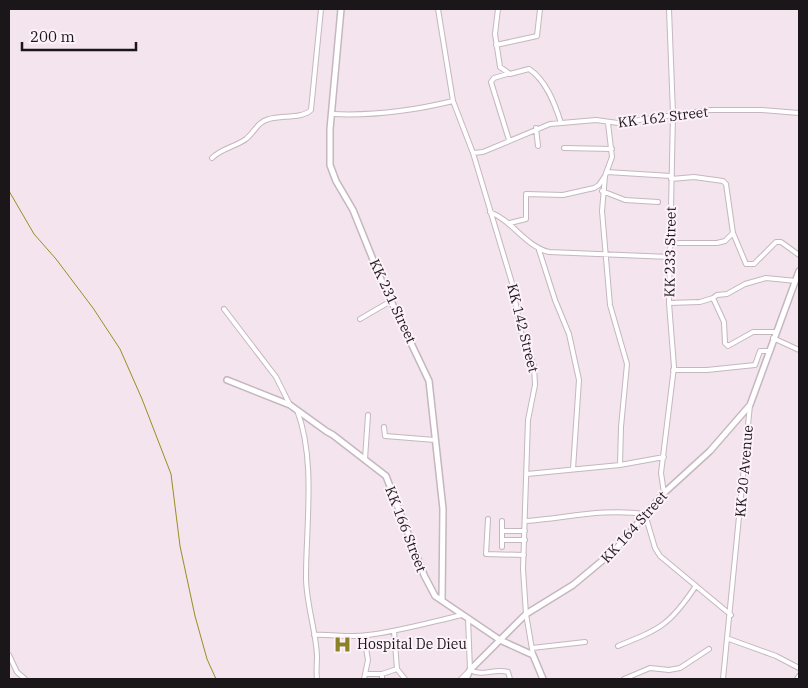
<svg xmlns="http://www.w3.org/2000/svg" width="808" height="688" font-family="'IBM Plex Serif',serif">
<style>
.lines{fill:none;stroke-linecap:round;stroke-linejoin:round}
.stream{stroke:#998e24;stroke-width:1}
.street-casing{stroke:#c5b6bf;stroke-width:6}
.secondary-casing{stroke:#c5b6bf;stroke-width:8}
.street{stroke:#fff;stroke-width:4}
.secondary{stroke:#fff;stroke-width:5}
.labels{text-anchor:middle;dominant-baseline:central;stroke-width:4;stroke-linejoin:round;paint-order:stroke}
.street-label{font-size:14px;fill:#1b1619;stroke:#fef2fa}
.poi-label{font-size:14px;fill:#1b1619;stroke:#fef2fa;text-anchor:start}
</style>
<rect width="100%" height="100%" fill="#f3e4ed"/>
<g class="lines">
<path class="stream" d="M9,191L34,234L56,259L93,308L120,349L142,399L171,474L180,546L195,616L207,659L216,679"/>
<defs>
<path id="street" d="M438,9L453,101L473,153L512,283L521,332L534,366L535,385L528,420L523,569L526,614L533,655
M498,9L495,34L500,67L510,74L529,69C546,80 555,104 561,123
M496,45L537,36L540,9
M507,74L494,78L491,82L509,140
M332,114C374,116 412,111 453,101
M536,128L538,146
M564,148L612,149
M473,153L483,152L550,124L596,120L618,123L710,110H761L799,113
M212,158C222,148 235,147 246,139C255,132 257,122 269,119C281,115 302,119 311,110L321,9
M607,172L671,176
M605,176L602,211L610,305L627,364L621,427L620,465
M671,179L694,177L723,181L726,184L733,233L746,264H754L776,242H781L799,255
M602,191L625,200L658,202
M490,212C513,221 525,246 549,252L670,257
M510,223L526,219V194L563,195L594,188L599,185L605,176L612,157L608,123
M670,243H717L725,241L733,233
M539,250L555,300L569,334L579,380L573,469
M713,298L717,295L727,294L745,284L766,278L796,281
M669,303L700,302L713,298L724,322L725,343L728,346L753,332H776
M224,309L276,377L290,405
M360,319L391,301
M773,338L799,350
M673,370H707L755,365L760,351H769
M297,410C316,460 306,524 306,577C306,604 316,630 317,656C317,664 316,672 317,679
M384,427L385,436L435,440
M365,459L368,415
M527,474L620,465L664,457
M664,493L661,473L674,367L669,303L673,114L669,9
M488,519L486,554L524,555
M502,521V531H525
M526,521C566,518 605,508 645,514L655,548L660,556L731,615
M502,540H525
M502,547V531
M394,631L397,669L405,679
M314,635C332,634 349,638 368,635C400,631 431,622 462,615
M364,636L368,660L364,679
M729,639L776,656L799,668
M618,646C660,629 670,625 695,587
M532,648L585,642
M9,655L17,672L25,679
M470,670C483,677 494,668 508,672L510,679
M365,674H382
M382,679V674L397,669
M461,679L470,670L468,618
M624,679L650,668L669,670L680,668L709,649
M723,679L750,405
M797,679L799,676"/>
<path id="secondary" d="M341,9L330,129V165L336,181L353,210L382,282L429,381L443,509L442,600
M227,380L290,405L326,431L333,435L386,476L424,575L435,596L500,640L533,655L543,679
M466,679L470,670L526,614L573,585L615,550L664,493L710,451L750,405L799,271"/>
</defs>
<use href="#street" class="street-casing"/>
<use href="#secondary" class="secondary-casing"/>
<use href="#street" class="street"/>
<use href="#secondary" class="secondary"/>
</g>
<defs>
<symbol id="hospital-bare" viewBox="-9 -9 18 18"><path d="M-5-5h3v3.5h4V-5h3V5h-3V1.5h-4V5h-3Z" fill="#8b8129" stroke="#fef2fa" stroke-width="2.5" paint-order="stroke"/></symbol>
</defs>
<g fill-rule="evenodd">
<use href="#hospital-bare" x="330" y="632" width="25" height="25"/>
</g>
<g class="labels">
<g class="street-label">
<text transform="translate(663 117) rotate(-7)">KK 162 Street</text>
<text transform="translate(670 252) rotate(-89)">KK 233 Street</text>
<text transform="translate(393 301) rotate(65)">KK 231 Street</text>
<text transform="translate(523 328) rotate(76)">KK 142 Street</text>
<text transform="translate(744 471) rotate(-85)">KK 20 Avenue</text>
<text transform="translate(634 527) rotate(-48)">KK 164 Street</text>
<text transform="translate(406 529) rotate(69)">KK 166 Street</text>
</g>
<g class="poi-label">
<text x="357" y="644">Hospital De Dieu</text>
</g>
</g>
<rect width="808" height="688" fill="none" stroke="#1b1619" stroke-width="20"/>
<path d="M22 42v8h114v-8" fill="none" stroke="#1b1619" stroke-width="2.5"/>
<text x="30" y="42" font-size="15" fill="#1b1619" stroke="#fef2fa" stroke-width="4" paint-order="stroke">200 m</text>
</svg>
